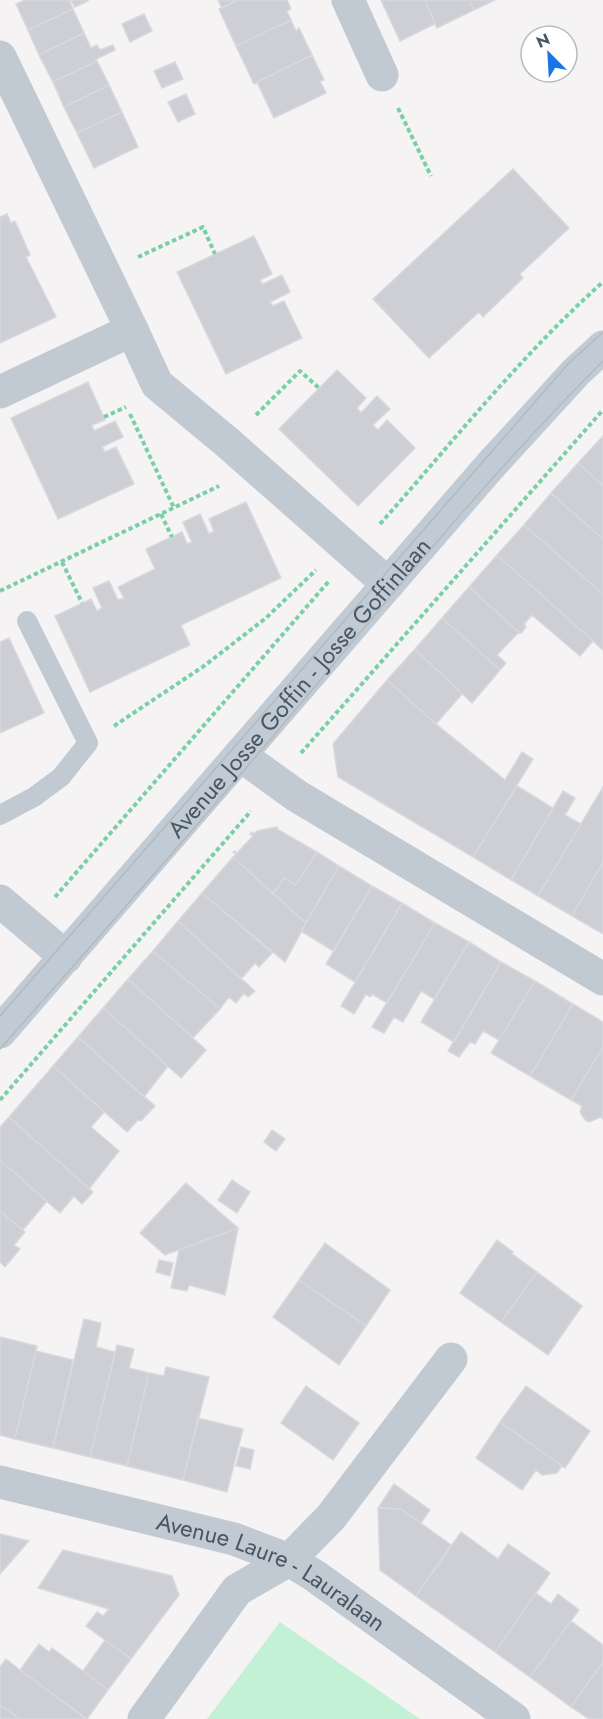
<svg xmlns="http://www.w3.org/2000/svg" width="603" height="1719" font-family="Jost,sans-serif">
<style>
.green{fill:#c3f1d5}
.building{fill:#cdcfd5;stroke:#d7d9de;stroke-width:1.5}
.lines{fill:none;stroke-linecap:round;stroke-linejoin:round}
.path{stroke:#7ad0a6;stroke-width:4;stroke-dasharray:4.5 3;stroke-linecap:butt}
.lane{stroke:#c1cad2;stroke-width:20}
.street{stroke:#c1cad2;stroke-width:33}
.secondary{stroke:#c1cbd6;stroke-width:33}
.tram{stroke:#b5b8bd;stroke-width:1.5}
.labels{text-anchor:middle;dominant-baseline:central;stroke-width:6;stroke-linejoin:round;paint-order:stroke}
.street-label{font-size:24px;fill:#4a5661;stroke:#fff}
</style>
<rect width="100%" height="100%" fill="#f5f3f3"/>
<path class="green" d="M280,1622L420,1719H207Z"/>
<path class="building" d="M25,0H69L73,9L28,30L16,4Z
M71,0H88V1L75,7Z
M218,0H238L222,8Z
M238,0H287L291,9L287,11L291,20L236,46L219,9Z
M381,0H425L435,24L400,41Z
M425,0H469L474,10L437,28Z
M469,0H495L474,10Z
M73,9L84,33L39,55L28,30Z
M144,14L152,31L130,42L122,24Z
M291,20L296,31L299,28L312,55L254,84L236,46Z
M84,33L91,48L97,45L100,50L113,45L115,50L96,59L97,61L53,82L39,55Z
M312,55L324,80L320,81L326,93L274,118L257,82Z
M97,61L109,85L64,107L53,82Z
M175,62L183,79L162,88L154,71Z
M109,85L122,112L77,133L64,107Z
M186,94L195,114L178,122L168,102Z
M122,112L138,147L94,168L77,133Z
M513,169L569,228L520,274L523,278L483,317L479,312L429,358L373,299Z
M7,214L11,223L15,221L30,255L26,257L56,317L0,343V217Z
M254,236L272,274L260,280L263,284L282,275L290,292L270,302L273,306L284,301L302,338L226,374L177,272Z
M337,370L366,398L357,408L361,413L377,396L390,409L373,425L378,430L387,420L415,448L358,506L279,429Z
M88,382L105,420L92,425L94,431L115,421L123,437L102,447L105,452L116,447L134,484L58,519L11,418Z
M603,436V486L578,463Z
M578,463L603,486V539L551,493Z
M551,493L603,539V594L524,525Z
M246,502L281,578L181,625L190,645L90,692L55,616L91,599L97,611L102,608L93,588L109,581L118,600L124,598L118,587L155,569L146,549L182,532L187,544L192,542L183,522L200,514L209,534L214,531L209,519Z
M524,525L603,594V650L497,555Z
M497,555L593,641L580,656L532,615L524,624L526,627L521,633L519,632L469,587Z
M469,587L519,632L497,655L506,663L500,670L442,618Z
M442,618L500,670L472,703L415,649Z
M9,638L44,713L0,733V642Z
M415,649L462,694L436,724L387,680Z
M387,680L436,724L505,780L522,752L533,759L473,857L338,777L333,744Z
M517,786L553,808L511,880L473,857Z
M603,787V862L572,916L538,896Z
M563,791L575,798L565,815L581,824L538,896L511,880Z
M277,827L278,828L277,829L317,852L296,885L284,878L273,894L233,857L236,854L233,852L235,851L237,853L253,836L250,834L252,832L254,834L257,831Z
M317,852L339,866L306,923L273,894L284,878L296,885Z
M233,857L306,923L285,962L202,893Z
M603,862V934L572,916Z
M339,866L372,886L333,951L301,931Z
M372,886L402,903L355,982L326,964Z
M202,893L272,953L259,967L255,963L241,979L178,921Z
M402,903L435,923L387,1003L372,994L370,997L366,994L354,1014L341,1006Z
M178,921L255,991L248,997L244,993L236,1003L229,997L220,1009L153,951Z
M435,923L469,942L434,999L421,991L403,1022L394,1017L384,1033L372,1027Z
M469,942L501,962L454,1042L421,1022Z
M153,951L220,1009L193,1038L128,979Z
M501,962L535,981L499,1040L483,1031L475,1044L470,1042L459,1057L448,1051Z
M128,979L206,1050L181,1078L103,1008Z
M535,981L573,1004L530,1076L491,1053Z
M573,1004L603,1022V1047L571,1100L530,1076Z
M103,1008L168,1066L144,1097L78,1037Z
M78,1037L155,1106L141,1121L138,1120L127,1132L53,1066Z
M603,1047V1119L601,1117L589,1122L585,1120L580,1112L582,1106L571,1100Z
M53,1066L104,1112L91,1127L119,1151L89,1189L9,1117Z
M9,1117L93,1192L82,1204L74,1196L60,1213L0,1160V1127Z
M272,1130L285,1139L276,1151L264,1142Z
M0,1160L47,1201L23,1230L0,1211Z
M232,1180L250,1192L237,1213L218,1200Z
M186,1183L238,1228L165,1255L140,1233Z
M0,1211L25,1232L14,1245L20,1249L5,1267L0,1262Z
M238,1228L225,1295L189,1285L187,1291L171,1288L179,1250Z
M497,1240L513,1252L512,1254L537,1272L501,1322L460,1293Z
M325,1243L390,1290L366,1326L299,1280Z
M159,1260L173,1263L170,1276L156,1272Z
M537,1272L582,1306L548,1355L501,1322Z
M299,1280L366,1326L339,1365L273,1317Z
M84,1319L101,1323L96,1347L115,1352L90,1457L53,1448Z
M0,1337L37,1346L15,1439L0,1435Z
M117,1345L134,1349L129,1368L149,1373L127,1466L90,1457Z
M36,1351L73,1360L53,1448L15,1439Z
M166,1367L209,1377L183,1480L127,1466L149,1373L164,1376Z
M306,1386L359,1423L333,1460L281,1423Z
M526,1386L590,1431L565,1468L500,1422Z
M198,1418L243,1429L227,1492L183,1480Z
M500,1422L562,1466L557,1473L542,1475L536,1470L522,1490L476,1458Z
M241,1447L254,1450L250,1469L236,1466Z
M394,1484L430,1510L421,1523L401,1509L378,1508Z
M378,1508L401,1509L451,1545L416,1596L380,1570Z
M461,1532L498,1559L508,1544L550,1573L495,1652L416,1596Z
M0,1534L29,1541L0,1574Z
M63,1550L172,1576L179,1595L131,1659L86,1626L97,1612L103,1616L109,1609L38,1588Z
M536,1593L551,1604L558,1594L579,1610L530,1677L495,1652Z
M571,1621L603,1645V1662L571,1707L530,1677Z
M105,1640L131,1659L108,1690L83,1671Z
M39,1644L49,1652L52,1648L108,1690L87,1719L20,1670Z
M6,1659L20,1670L86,1719H20L0,1705V1667Z
M603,1662V1719H589L571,1707Z
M0,1705L20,1719H0Z"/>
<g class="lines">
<path class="path" d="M398,108L431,176
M138,257L203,227L215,254
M130,414L174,508
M256,415L300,371L319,388
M104,417L126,407
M161,514L172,537
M380,524C453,442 520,356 603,282
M62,562L82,603
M0,591L219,486
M114,726L204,666L266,618L316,570
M301,753L603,410
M55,897L329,581
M0,1100L251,811"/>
<path class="lane" d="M0,815L34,797L61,777L88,743L27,621"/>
<g class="street">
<path d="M348,0L382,75"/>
<path d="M0,57L132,330"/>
<path d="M0,392L132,330L157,384L228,443L388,584"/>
<path d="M240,755L297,796L603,979"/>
<path d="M0,901L66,957"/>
<path id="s1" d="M0,1482L234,1539L289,1560L315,1576L514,1719"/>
<path d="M144,1719L237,1590L289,1560L331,1517L451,1359"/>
</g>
<path class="secondary" id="s2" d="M0,1032L490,466L576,372L603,347"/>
<path class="tram" d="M0,1016L568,364L603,332
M0,1049C92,945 185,840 275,734C382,607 486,478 603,361"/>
</g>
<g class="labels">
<g class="street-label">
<text stroke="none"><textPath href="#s2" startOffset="456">Avenue Josse Goffin - Josse Goffinlaan</textPath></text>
<text stroke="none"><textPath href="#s1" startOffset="288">Avenue Laure - Lauralaan</textPath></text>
</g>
</g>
<g transform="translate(549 54) rotate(336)"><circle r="28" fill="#ffffff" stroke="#b7bbc0" stroke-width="1.5"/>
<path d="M0-4.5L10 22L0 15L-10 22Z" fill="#1a73e8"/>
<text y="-9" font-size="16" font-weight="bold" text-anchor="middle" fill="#4a5661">N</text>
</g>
</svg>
